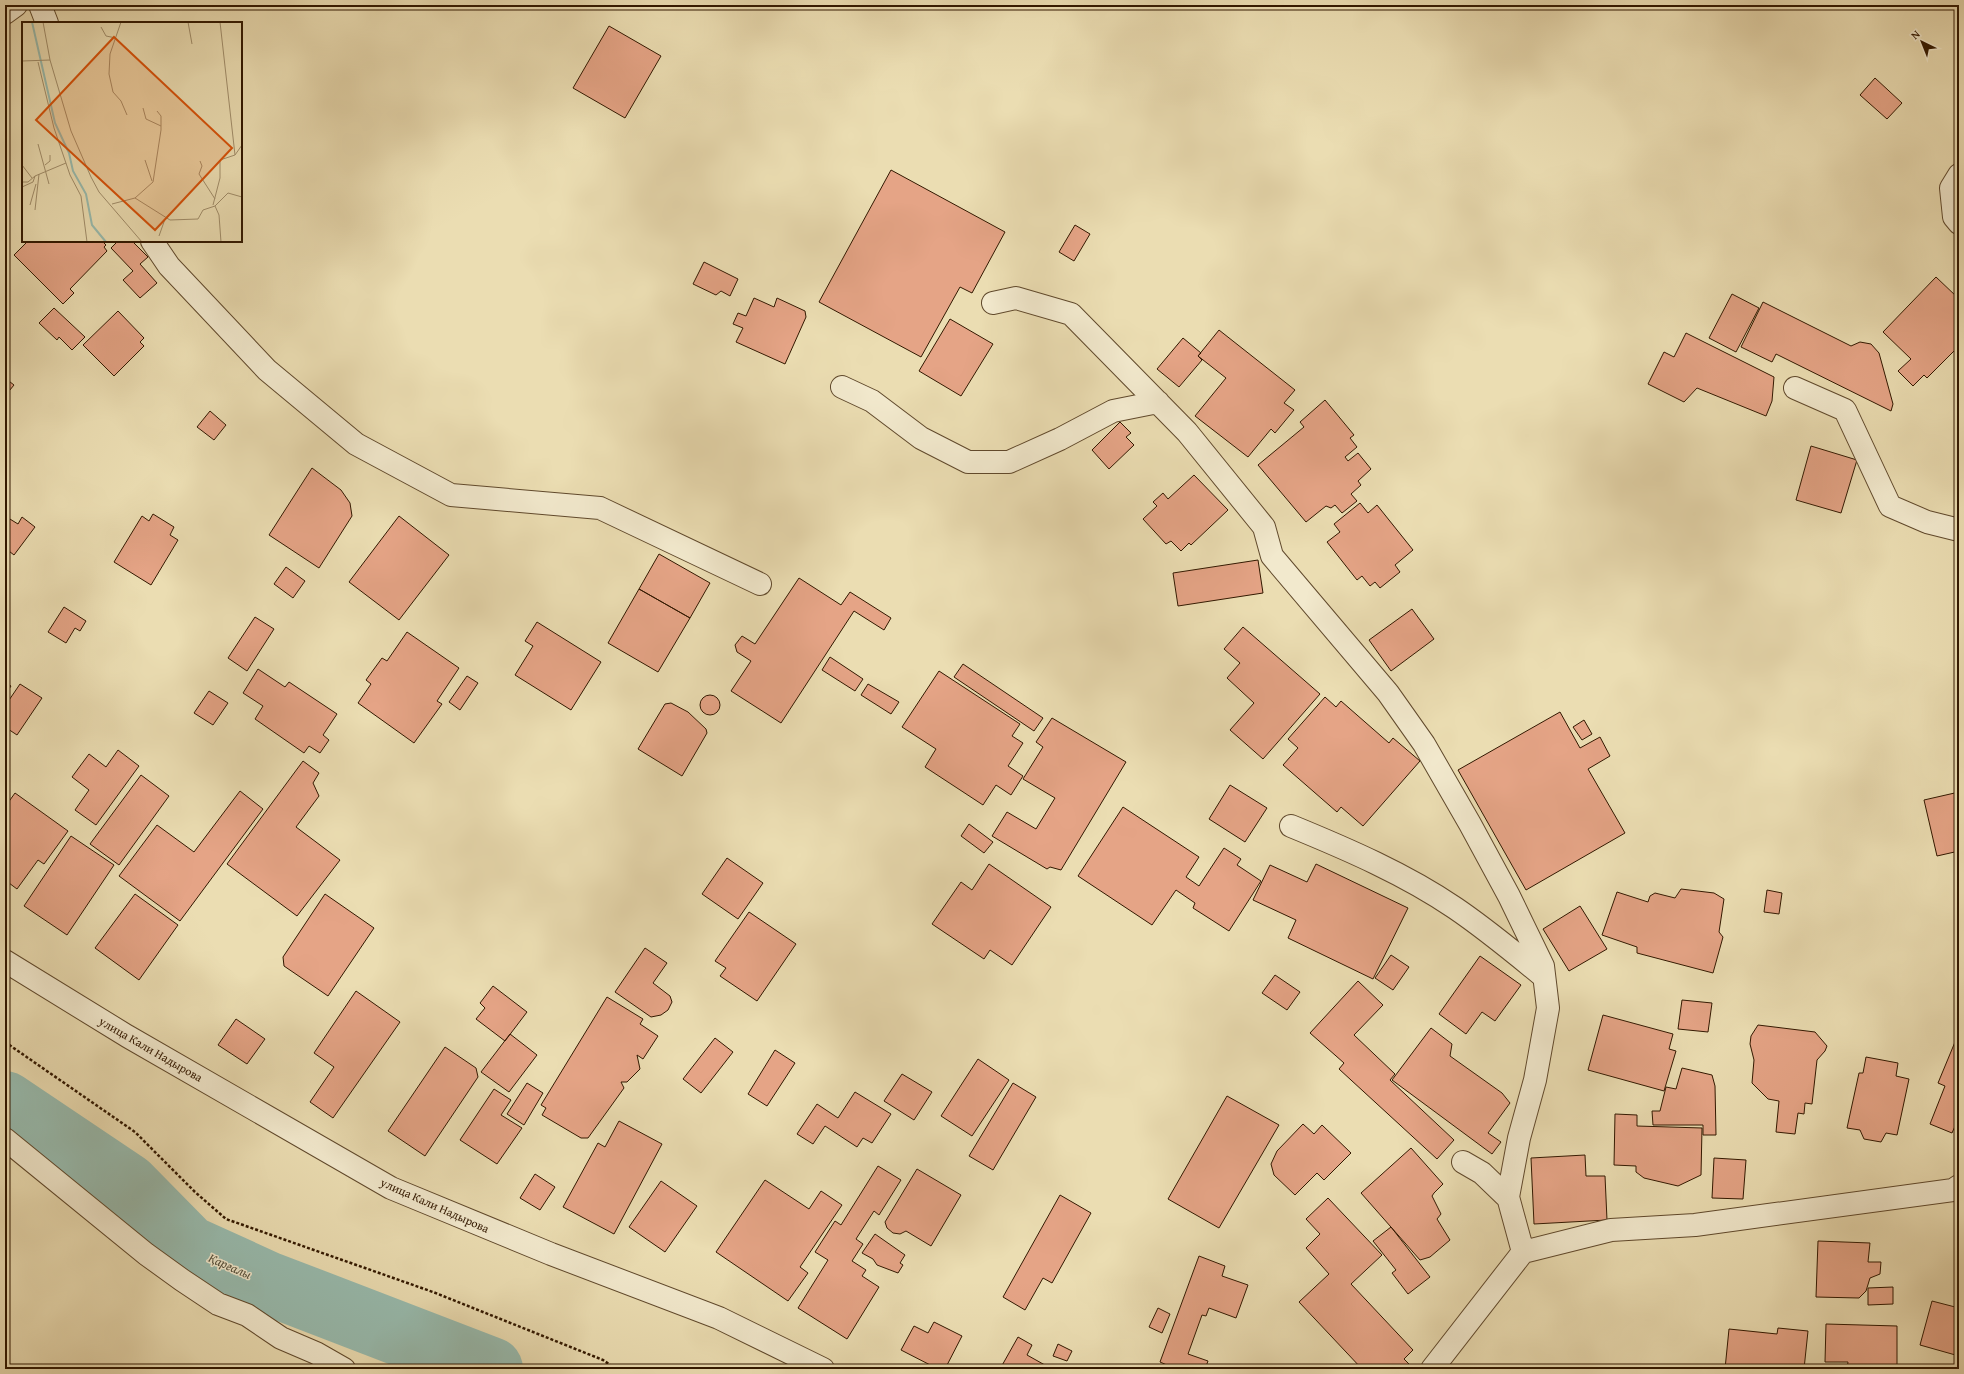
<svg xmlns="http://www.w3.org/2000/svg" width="1964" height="1374" font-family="'Gentium Book Plus',serif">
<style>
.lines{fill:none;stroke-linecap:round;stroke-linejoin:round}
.river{stroke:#98bbae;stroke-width:64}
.building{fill:#e5a486;stroke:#321800}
.minor-casing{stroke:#60492c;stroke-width:24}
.path{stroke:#321800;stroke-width:2.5;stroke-dasharray:3 2;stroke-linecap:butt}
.minor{stroke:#f2e9cd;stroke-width:22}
.labels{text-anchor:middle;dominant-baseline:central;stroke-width:3;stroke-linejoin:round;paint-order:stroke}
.street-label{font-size:12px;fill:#321800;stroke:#f2e9cd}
.water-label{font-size:13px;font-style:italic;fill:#56513d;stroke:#f2e9cd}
.inset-river{fill:none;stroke:#98bbae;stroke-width:2}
.inset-road{fill:none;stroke:#a18e6b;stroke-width:1}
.view{fill:#d6520b;fill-opacity:0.15;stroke:#d6520b;stroke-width:2}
.inset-edge{fill:none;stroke:#321800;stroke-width:2}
</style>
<rect width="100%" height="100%" fill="#ebddb2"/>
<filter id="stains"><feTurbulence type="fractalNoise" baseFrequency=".005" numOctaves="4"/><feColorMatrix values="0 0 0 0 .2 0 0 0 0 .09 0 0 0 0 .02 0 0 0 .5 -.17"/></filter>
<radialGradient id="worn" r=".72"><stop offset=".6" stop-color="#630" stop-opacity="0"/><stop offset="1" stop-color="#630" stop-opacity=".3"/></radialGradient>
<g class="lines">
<path class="river" d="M5,1103L127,1185L188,1247L267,1283L491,1369"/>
</g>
<path class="building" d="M609,26L661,56L625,118L573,88Z
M1875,78L1902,103L1887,119L1860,95Z
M891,170L1005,232L972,293L960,287L921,357L819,302Z
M1075,225L1090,234L1074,261L1059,252Z
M28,241H102L106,245L104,247L107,251L70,289L74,293L63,304L14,255Z
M118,241H132L148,257L140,264L157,283L140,298L123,280L133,271L111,248Z
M704,262L738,279L730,296L721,291L716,295L693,284Z
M1936,277L1957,297L1959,295V346L1927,378L1924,375L1913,386L1898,371L1911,359L1883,332Z
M1732,294L1759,308L1736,352L1709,338Z
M754,298L774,307L777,298L805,311L806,317L785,364L736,342L743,328L733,324L738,313L746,316Z
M1763,302L1851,346L1860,342L1871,344L1879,353L1893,404L1891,411L1776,354L1772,362L1741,347Z
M54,308L85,337L72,350L59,337L57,340L39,323Z
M118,311L144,338L140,342L144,346L114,376L83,345Z
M950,319L993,344L961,396L919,371Z
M1219,330L1295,390L1284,403L1294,410L1275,433L1271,429L1248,457L1195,416L1226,378L1198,356Z
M1686,333L1774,377L1772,401L1766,416L1697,388L1684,402L1648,384L1664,352L1674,357Z
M1183,338L1201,353L1198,356L1202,360L1179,387L1157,369Z
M5,378L14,385L5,396Z
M1325,400L1354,435L1350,438L1357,447L1345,457L1348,461L1358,453L1371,469L1358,481L1361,485L1351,494L1357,501L1342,513L1335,505L1331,508L1326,506L1306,522L1258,465L1304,427L1300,422Z
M210,411L226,425L214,440L197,427Z
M1120,422L1131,433L1126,437L1134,445L1109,469L1092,450Z
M1811,446L1857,460L1841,513L1796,500Z
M312,468L341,490L350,503L352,516L319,568L269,535Z
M1194,475L1228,510L1191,545L1189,543L1181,551L1171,541L1166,544L1143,519L1157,506L1153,502L1163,493L1168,499Z
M1360,503L1368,513L1377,505L1413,550L1395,565L1400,572L1380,588L1375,582L1370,586L1362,576L1357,580L1327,542L1340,532L1334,524Z
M153,514L174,527L170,535L178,540L151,585L114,562L142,516L149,521Z
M5,516L18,524L22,517L35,527L14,555L5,548Z
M399,516L449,555L399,620L349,582Z
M659,554L710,583L690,618L639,589Z
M1258,560L1263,593L1178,606L1173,573Z
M286,567L305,581L293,598L274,584Z
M799,578L841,605L850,592L891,618L884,630L854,611L781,723L731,691L751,661L737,652L735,645L742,636L755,644Z
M639,589L690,618L658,672L608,643Z
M64,607L86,621L80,631L75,628L66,643L48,632Z
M1412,609L1434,639L1391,671L1369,640Z
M255,617L274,629L247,671L228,658Z
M537,622L601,662L571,710L515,675L533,646L525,641Z
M1243,627L1320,694L1263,759L1230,730L1254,703L1227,678L1240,663L1224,649Z
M407,632L459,668L437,701L442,704L414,743L358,703L371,684L366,680L382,658L387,661Z
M830,657L863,679L855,691L822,670Z
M963,664L1043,718L1034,731L954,677Z
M258,669L285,687L289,682L337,714L323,735L329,740L320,753L309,746L304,753L255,719L263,706L243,693Z
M939,671L1020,724L1012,736L1023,743L1008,766L1023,776L1011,795L996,785L983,805L925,767L936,749L902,727Z
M467,676L478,683L460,710L449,702Z
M5,682L11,686L5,695Z
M20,684L42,698L17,735L5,727V706Z
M868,684L899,702L891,714L861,695Z
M209,691L228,703L213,725L194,713Z
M700 705a10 10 0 1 1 20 0a10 10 0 1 1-20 0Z
M1325,697L1336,707L1341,701L1389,743L1393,738L1420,761L1363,826L1341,807L1337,812L1283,765L1298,748L1288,739Z
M671,703L688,712L706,729L707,733L682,776L638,749L665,704Z
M1560,712L1580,748L1600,737L1610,756L1588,769L1625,833L1526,890L1458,770Z
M1052,718L1126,762L1061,870L1050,867L1047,869L992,836L1007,812L1036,829L1055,798L1023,779L1043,747L1036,742Z
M1584,720L1592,734L1582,740L1573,727Z
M118,750L139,766L96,825L75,810L89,790L72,777L89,754L106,767Z
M303,761L319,773L313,783L319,796L296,827L340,860L297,916L227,864Z
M141,775L169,796L119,865L90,844Z
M1230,785L1267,808L1245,842L1209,819Z
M240,791L263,809L180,921L119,876L157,825L194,852Z
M1959,792V851L1937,856L1924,800Z
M15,793L68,831L44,864L38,860L17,889L5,880V807Z
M1123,807L1199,857L1186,877L1199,886L1224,848L1241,859L1237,865L1261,881L1229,931L1193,908L1195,903L1176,890L1152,925L1078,876Z
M969,824L993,842L984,853L961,836Z
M71,836L114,865L67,935L24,906Z
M727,858L763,883L738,919L702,894Z
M989,864L1051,907L1012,965L990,950L984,959L932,924L961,882L972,890Z
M1316,864L1408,908L1373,979L1288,938L1296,920L1253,900L1270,865L1307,882Z
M1681,889L1714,893L1724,899L1719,932L1723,937L1713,973L1637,953V947L1602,935L1617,892L1648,902L1650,896L1655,893L1675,898Z
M1767,890L1782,893L1779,914L1764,912Z
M135,894L178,925L139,980L95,948Z
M325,894L374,928L328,996L284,966L283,957Z
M1580,906L1607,949L1569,971L1543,929Z
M749,912L796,944L757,1001L720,976L726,968L715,961Z
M645,948L667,963L653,983L670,996L672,1002L668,1010L661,1015L651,1017L615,992Z
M1391,955L1409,967L1393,990L1375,978Z
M1480,956L1521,985L1495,1021L1482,1012L1466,1034L1439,1014Z
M1275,975L1300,992L1287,1010L1262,993Z
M1358,981L1383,1005L1354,1035L1395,1074L1390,1080L1454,1140L1437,1159L1339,1069L1344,1063L1310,1033Z
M493,986L527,1012L505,1041L476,1019L485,1008L480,1003Z
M356,991L400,1022L333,1118L310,1102L334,1067L314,1053Z
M607,997L643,1019L640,1024L658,1036L643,1059L637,1055L640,1069L627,1082H621L624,1088L588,1138H581L542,1115L546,1108L541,1105Z
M1682,1000L1712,1003L1708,1032L1678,1029Z
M1603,1015L1673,1034L1669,1049L1676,1051L1664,1091L1588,1070Z
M236,1019L265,1039L247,1064L218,1045Z
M1758,1025L1815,1032L1827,1046L1825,1051L1817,1060L1812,1104L1805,1103L1804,1114L1798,1113L1795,1134L1776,1132L1779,1101L1768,1099L1752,1083L1754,1060L1750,1044L1751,1036Z
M1431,1028L1452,1044L1450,1056L1502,1093L1510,1103L1488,1133L1501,1142L1492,1154L1392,1080Z
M510,1034L537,1055L509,1092L481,1072Z
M715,1038L733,1052L701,1093L683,1079Z
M1955,1042L1959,1044V1117L1952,1133L1930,1124L1945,1086L1938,1083Z
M445,1047L476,1068L478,1077L425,1156L388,1131Z
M775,1050L795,1063L767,1106L748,1094Z
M1866,1057L1898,1063L1896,1076L1909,1079L1897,1135L1886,1133L1881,1142L1864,1139L1860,1130L1847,1128L1859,1073H1863Z
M978,1059L1009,1080L972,1136L941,1116Z
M1682,1068L1712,1075L1715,1086L1716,1135H1703V1125H1653L1652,1111H1660L1666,1087L1676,1089Z
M902,1074L932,1092L914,1120L884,1101Z
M527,1083L543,1093L524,1125L507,1114Z
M1013,1083L1036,1097L993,1170L969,1156Z
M494,1089L511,1100L501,1115L522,1128L497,1164L460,1140Z
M855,1092L891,1114L872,1143L863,1138L857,1147L825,1126L813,1144L797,1134L817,1104L838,1118Z
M1227,1096L1279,1125L1219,1228L1168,1199Z
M1615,1114L1637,1115V1126L1702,1128L1701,1175L1678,1186L1644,1178L1636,1172V1166L1614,1165Z
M619,1121L662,1144L614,1234L563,1207L598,1143L605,1147Z
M1303,1124L1314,1134L1322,1125L1351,1153L1324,1180L1317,1173L1295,1195L1274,1175L1271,1164L1277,1151Z
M1411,1148L1443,1184L1434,1193L1432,1196L1441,1214L1437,1219L1450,1240L1430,1257L1420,1260L1361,1193Z
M1585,1155L1586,1176H1605L1607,1220L1534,1224L1531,1158Z
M1714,1158L1746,1160L1743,1199L1712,1198Z
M878,1166L901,1180L879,1215L874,1211L856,1239L863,1244L852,1261L866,1270L862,1276L879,1287L847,1339L798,1308L828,1260L815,1252L835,1221L841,1225Z
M917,1169L961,1195L931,1246L906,1231L900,1234L893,1233L887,1228L885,1222Z
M535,1174L555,1187L540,1210L520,1198Z
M765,1180L809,1209L821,1191L842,1205L800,1267L808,1273L788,1301L716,1252Z
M661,1181L697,1206L665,1252L629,1227Z
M1060,1195L1091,1213L1052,1283L1043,1278L1025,1310L1003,1297Z
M1328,1198L1382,1255L1351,1284L1413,1350L1404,1359L1409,1364L1404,1369H1362L1299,1302L1329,1274L1306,1248L1320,1234L1306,1219Z
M1391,1227L1430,1277L1408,1294L1392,1273L1396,1270L1373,1241Z
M875,1234L905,1255L900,1263L903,1265L898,1273L877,1265L873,1259L862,1253Z
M1818,1241L1870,1243L1868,1262H1881L1880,1274L1870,1278L1866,1291L1859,1298L1816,1297Z
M1199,1256L1225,1266L1222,1276L1248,1285L1236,1318L1209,1308L1206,1316L1202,1315L1188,1354L1208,1361L1205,1369H1176L1160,1362Z
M1893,1287V1304L1868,1305V1288Z
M1932,1301L1959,1308V1356L1920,1345Z
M1158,1308L1170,1314L1162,1333L1149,1327Z
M934,1322L962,1336L945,1369H938L901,1350L914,1326L928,1333Z
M1826,1324L1897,1326V1369H1847L1848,1362H1825Z
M1778,1328L1808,1331L1804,1369H1725L1729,1329L1777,1334Z
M1018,1337L1032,1345L1027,1355L1052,1369H1000Z
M1058,1344L1072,1351L1067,1361L1053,1356Z"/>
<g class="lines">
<defs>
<path id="minor" d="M40,5L47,23
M5,13L16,5
M1959,175L1951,188L1954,217L1959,223
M152,241L169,266L267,370L356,444L451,495L600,508L760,584
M993,303L1016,298L1071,314L1187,432L1264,527L1272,556L1388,693L1424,744L1470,824L1509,896L1543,966L1548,1008L1535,1080L1519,1138L1508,1197L1523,1252L1432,1369
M842,387L872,401L921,438L968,462H1009L1060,439L1113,411L1158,402
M1795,388L1845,410L1890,506L1927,522L1959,530
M1291,826C1347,849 1405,874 1455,908C1486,929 1515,953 1544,977
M5,961L127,1036L391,1188L551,1254L719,1318L823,1369
M5,1139L146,1254L182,1280L218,1304L247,1315L281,1338L316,1353L344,1369
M1463,1162L1482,1173L1508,1198
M1523,1252L1611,1230L1695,1225L1953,1190L1959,1186"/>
</defs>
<use href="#minor" class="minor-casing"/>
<path class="path" d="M5,1042L135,1132L195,1192L226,1219L433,1292L603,1360L616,1369"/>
<use href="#minor" class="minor"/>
</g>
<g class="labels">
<g class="street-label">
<text transform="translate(151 1049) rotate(30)">улица Кали Надырова</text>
<text transform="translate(435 1205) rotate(24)">улица Кали Надырова</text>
</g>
<g class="water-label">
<text transform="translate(230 1266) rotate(24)">Қарғалы</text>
</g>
</g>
<g transform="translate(22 22)">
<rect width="220" height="220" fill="#ebddb2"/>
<path class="inset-river" d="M10,0L33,101L47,131L51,149L64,172L70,203L84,220"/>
<path class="inset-road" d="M21,0L28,38L49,109L69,155L77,170L120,220M99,0L88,32L87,52L91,70L99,79L105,93M166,0L170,22M198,0L213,133M79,5L84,14L94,16M0,39L28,38M16,40L32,106L48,153L59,174L65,220M121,86L124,97L139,104M16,122L27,162M213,133L220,123M123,138L130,159M178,139L180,144L177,152L193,177M0,143L10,156M23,143L28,139V133M0,160H6L13,154L44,141M0,165L11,160L13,154M113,176L148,198L176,197L181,188L193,184L197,193L199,220M90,182L113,176L131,160L139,108V94L135,89M8,183L14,162M191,183L198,156V138L213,133M193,184L206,171L220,175M13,188L17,152M137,214L143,197"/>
<path class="view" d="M92,15L210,126L133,208L14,98Z"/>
<rect width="220" height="220" class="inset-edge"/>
</g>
<rect width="1964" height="1374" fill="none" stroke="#ebddb2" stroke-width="20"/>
<rect x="6" y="6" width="1952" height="1362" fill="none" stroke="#321800" stroke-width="2"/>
<rect x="10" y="10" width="1944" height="1354" fill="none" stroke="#321800"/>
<g transform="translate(1922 42) rotate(317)" stroke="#f2e9cd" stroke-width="3" paint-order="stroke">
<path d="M0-3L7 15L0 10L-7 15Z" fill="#321800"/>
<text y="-6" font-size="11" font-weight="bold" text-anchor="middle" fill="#321800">N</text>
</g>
<rect width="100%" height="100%" filter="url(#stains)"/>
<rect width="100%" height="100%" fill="url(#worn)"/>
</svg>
